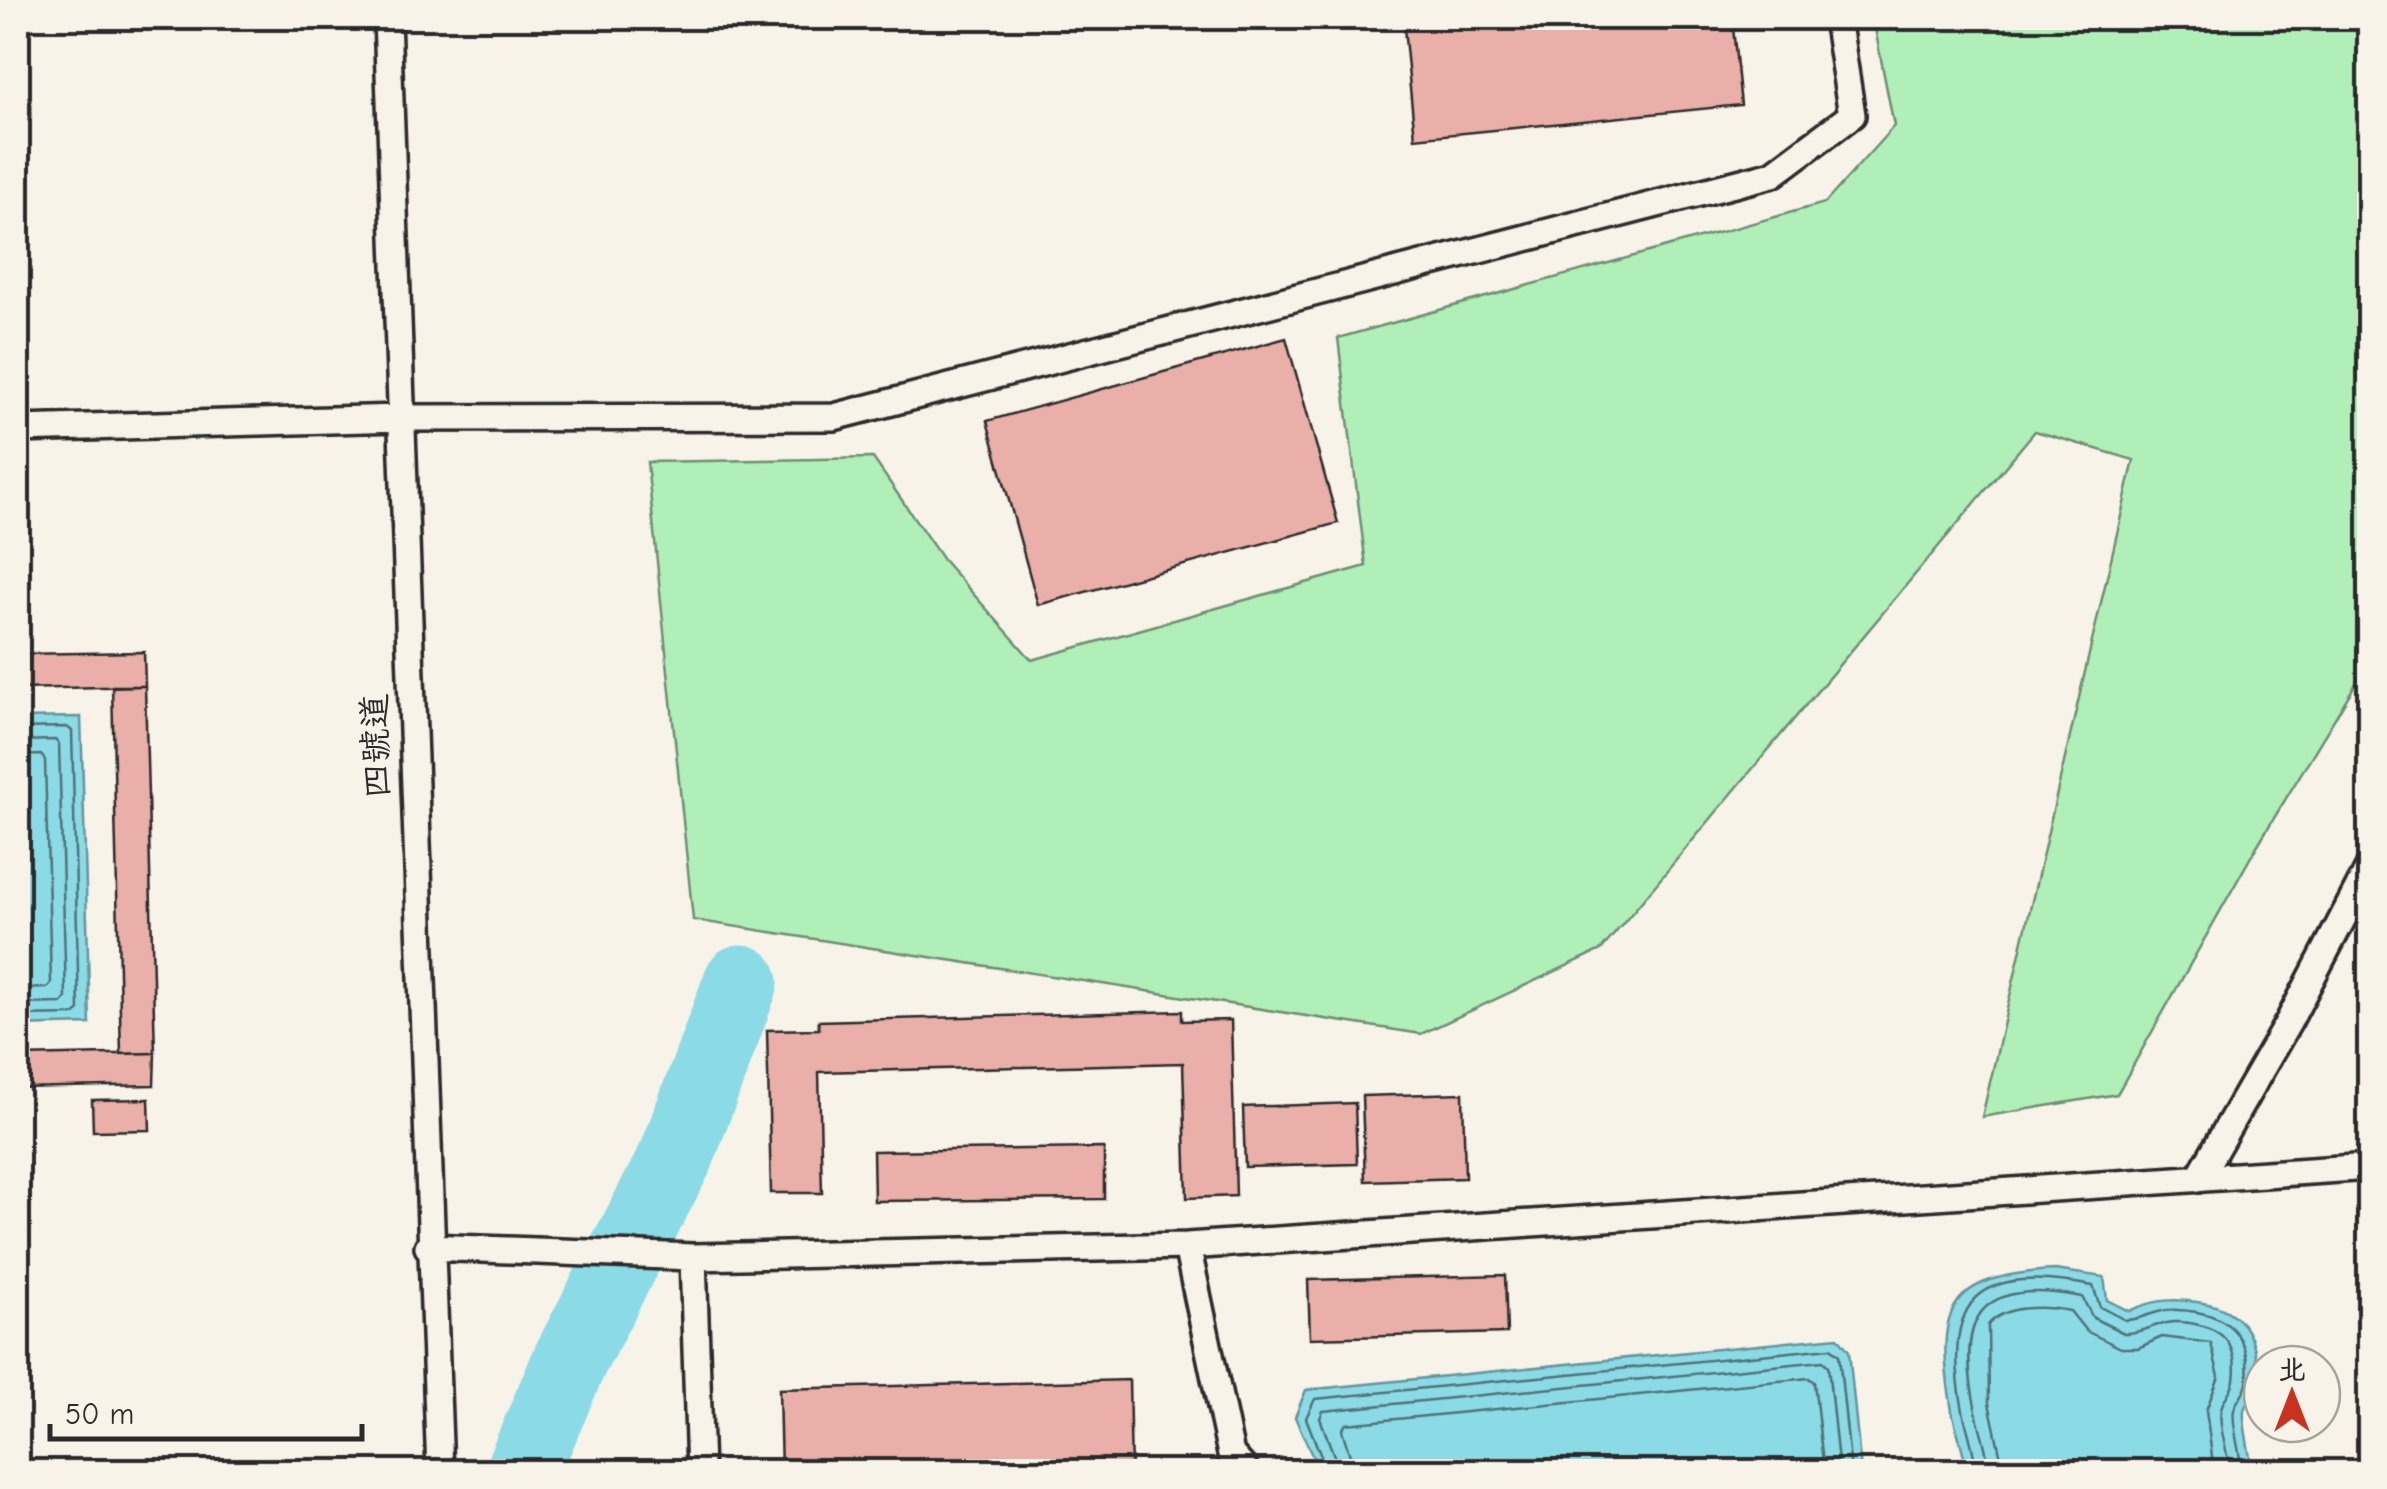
<svg xmlns="http://www.w3.org/2000/svg" width="2387" height="1489" font-family="'Comic Neue','LXGW WenKai TC',sans-serif">
<style>
.green{fill:#b0f0b8;stroke:#6e8e72;stroke-width:2.5}
.water{fill:#8bdbe6;stroke:#65959b;stroke-width:2.5}
.lines{fill:none;stroke-linecap:round;stroke-linejoin:round}
.shore{stroke:#517176;stroke-width:2.5}
.river{stroke:#8bdbe6;stroke-width:75}
.building{fill:#eaafa8;stroke:#2b2b2b;stroke-width:2.5}
.lane-casing{stroke:#2b2b2b;stroke-width:32}
.lane{stroke:#f7f3e8;stroke-width:25}
.labels{text-anchor:middle;dominant-baseline:central;stroke-width:8;stroke-linejoin:round;paint-order:stroke}
.street-label{font-size:35px;fill:#2b2b2b;stroke:#f7f3e8}
</style>
<rect width="100%" height="100%" fill="#f7f3e8"/>
<filter id="ink" filterUnits="userSpaceOnUse"><feTurbulence type="fractalNoise" baseFrequency=".01" numOctaves="2"/><feDisplacementMap in="SourceGraphic" scale="20" xChannelSelector="R" yChannelSelector="G"/><feConvolveMatrix kernelMatrix="1 2 1 2 8 2 1 2 1" color-interpolation-filters="sRGB"/></filter>
<g filter="url(#ink)">
<path class="green" d="M1873,18H2369V662L2257,846L2117,1094L1982,1117L2134,460L2035,431L1601,950L1421,1034L693,920L647,462L873,458L943,560L1032,660L1366,566L1338,338L1825,203L1894,126Z"/>
<path class="water" d="M81,717L90,1024L18,1026V718Z
M2055,1270L2104,1277L2107,1300L2129,1311C2155,1299 2175,1298 2203,1303C2245,1310 2260,1342 2257,1383C2256,1393 2246,1401 2244,1411C2242,1421 2251,1458 2252,1471H1966C1965,1451 1956,1431 1952,1411C1934,1306 1948,1276 2055,1270Z
M1838,1337L1849,1351L1861,1471H1319L1295,1417L1306,1390Z"/>
<g class="lines">
<path class="shore" d="M18,728L67,727L72,731L79,1010L75,1015L18,1016
M18,741L55,740L59,744L66,998L62,1003L18,1004
M18,756L41,755L45,760L51,983L47,988L18,989
M1327,1472L1306,1418L1315,1399L1831,1348L1839,1355L1851,1472
M1340,1472L1320,1418L1323,1411L1823,1361L1828,1366L1839,1472
M1355,1472L1342,1430L1346,1424L1809,1378L1814,1382L1824,1472
M1976,1472C1975,1451 1967,1431 1963,1411C1941,1295 1980,1264 2093,1286L2100,1307L2125,1320C2144,1320 2156,1308 2178,1310C2223,1312 2252,1331 2247,1382C2246,1392 2236,1400 2234,1410C2231,1422 2241,1457 2242,1472
M1989,1472C1988,1451 1980,1431 1976,1411C1955,1314 1980,1277 2082,1297L2093,1318L2124,1333C2143,1334 2157,1321 2178,1322C2214,1324 2240,1337 2234,1380C2233,1390 2223,1398 2221,1409C2218,1426 2228,1453 2230,1472
M2004,1472L1989,1403L1988,1325C2005,1304 2045,1306 2070,1311L2086,1331L2121,1348H2138L2162,1337L2211,1343L2219,1377L2206,1410L2214,1472"/>
<path class="river" d="M522,1472L570,1360L677,1155L741,982"/>
</g>
<path class="building" d="M1222,18H1319V20L1223,28Z
M1403,18H1732L1741,105L1415,138Z
M1286,338L1338,523L1038,605L987,421Z
M144,652L145,686L18,689V654Z
M112,686H145L155,1053L121,1054Z
M1182,1011V1021L1231,1020L1236,1196L1187,1198L1183,1063L819,1072L822,1193H771L767,1030L819,1029L818,1021Z
M155,1053L154,1085L18,1088V1056Z
M1463,1093L1465,1178L1365,1181L1362,1096Z
M149,1099L150,1130L93,1131L92,1100Z
M1355,1103L1357,1164L1245,1167L1243,1107Z
M1104,1148V1199L874,1201L873,1151Z
M1505,1275L1507,1333L1310,1338L1308,1280Z
M1129,1380L1131,1472H781L779,1389Z"/>
<g class="lines">
<defs>
<path id="lane" d="M387,18L440,1472
M18,429L400,418L834,417L1773,174L1852,115L1837,18
M2198,1179L2289,1021L2370,866
M1187,1246L1231,1454L1247,1472
M428,1247L693,1257L1187,1246L2370,1167
M693,1257L700,1472"/>
</defs>
<use href="#lane" class="lane-casing"/>
<use href="#lane" class="lane"/>
</g>
</g>
<g class="labels">
<g class="street-label">
<text transform="translate(376 746) rotate(-92)">四號道</text>
</g>
</g>
<rect width="2387" height="1489" fill="none" stroke="#f7f3e8" stroke-width="60"/>
<rect x="30" y="30" width="2327" height="1429" fill="none" stroke="#2b2b2b" stroke-width="4" filter="url(#ink)"/>
<g transform="translate(2292 1394)"><circle r="48" fill="#f7f3e8" stroke="#a5a39c" stroke-width="2.5"/>
<path d="M0-8L18 38L0 25L-18 38Z" fill="#c8321e"/>
<text y="-15" font-size="28" font-weight="bold" text-anchor="middle" fill="#2b2b2b">北</text>
</g>
<path d="M50 1424v15h312v-15" fill="none" stroke="#2b2b2b" stroke-width="5"/>
<text x="65" y="1424" font-size="30" fill="#2b2b2b" stroke="#f7f3e8" stroke-width="8" paint-order="stroke">50 m</text>
</svg>
